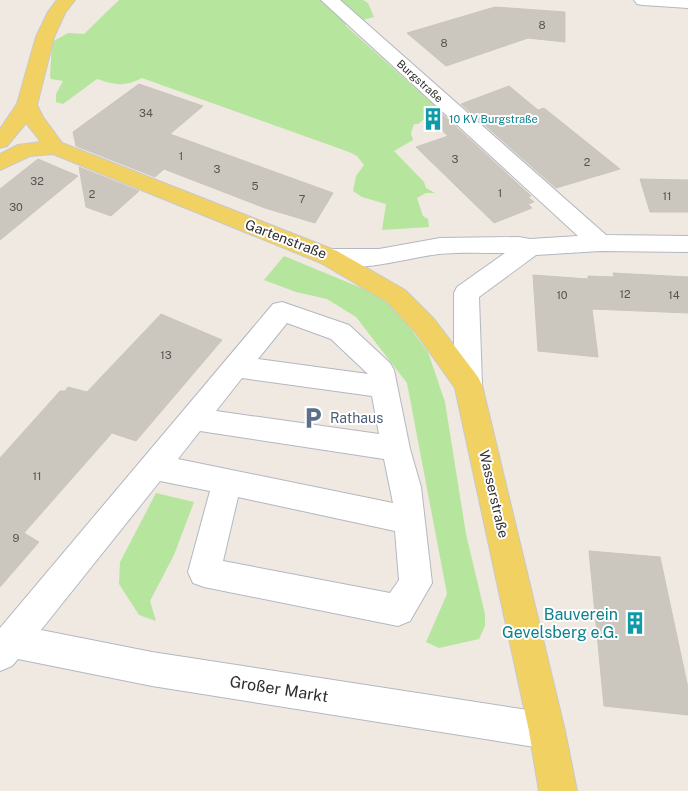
<svg xmlns="http://www.w3.org/2000/svg" width="688" height="791" font-family="'Public Sans',sans-serif">
<style>
.green{fill:#b6e59e}
.building{fill:#cbc7bf;stroke:#cbc5ba}
.lines{fill:none;stroke-linecap:round;stroke-linejoin:round}
.minor-casing{stroke:#b4b7c1;stroke-width:2}
.major-casing{stroke:#c9c9c9;stroke-width:2}
.minor{fill:#fff;fill-rule:evenodd}
.major{fill:#f2d163;fill-rule:evenodd}
.labels{text-anchor:middle;dominant-baseline:central;stroke-width:4;stroke-linejoin:round;paint-order:stroke}
.number-label{font-size:11px;fill:#555452}
.far-street-label{font-size:11px;fill:#2e2e2e;stroke:#fff}
.far-culture-label{font-size:11px;fill:#0d838f;stroke:#fff;text-anchor:start}
.street-label{font-size:14px;fill:#2e2e2e;stroke:#fff}
.service-label{font-size:14px;fill:#4e5e75;stroke:#fff;text-anchor:start}
.near-culture-label{font-size:16px;fill:#0d838f;stroke:#fff;text-anchor:end}
.near-street-label{font-size:16px;fill:#2e2e2e;stroke:#fff}
</style>
<rect width="100%" height="100%" fill="#efe9e1"/>
<path class="green" d="M119,0H363L368,3L374,17L345,25L435,106L433,112L418,124H414L411,133L413,140L394,151L424,182L426,188L435,193H426L417,198L423,216L428,219L429,227L382,230L386,204L362,197L353,191L356,176L364,165L357,156L349,152L142,78C125,87 115,85 97,79L63,104L56,102V94L63,81L51,79L50,76L52,42L68,33L84,34Z
M284,256L381,296L411,329L428,352L445,402L466,534L485,614V626L479,639L439,648L426,642L447,594L407,383L356,317L327,299L296,292L264,280Z
M156,493L194,502L174,555L150,601L156,621L139,615L119,584L120,562Z"/>
<path class="building" d="M495,7L565,12V42L528,38L446,66L407,33Z
M139,84L203,106L170,134L333,193L315,223L265,208L164,169L155,177L76,146L73,132Z
M509,86L538,110L544,108L620,169L556,188L461,104Z
M440,112L531,196L528,197L534,202L528,204L532,208L494,223L416,147L448,136L427,117Z
M38,159L78,176L0,240V189Z
M79,167L139,191L111,216L86,207Z
M640,179L688,180V212H650Z
M613,273L688,277V313L592,309L598,357L538,351L533,275L588,279V276L614,277Z
M161,314L222,340L136,441L112,433L24,533L39,542L0,587V458L60,391H65L68,387L87,392Z
M589,551L660,557L688,688V715L604,706Z"/>
<g class="lines">
<defs>
<path id="minor" d="M321,0H340L606,235L688,236V252L600,251L536,255L479,297L482,385L478,393L468,396L458,393L454,385V293L457,287L505,253C483,253 460,252 439,254C401,259 359,274 321,263L317,257L321,251L329,249H379L440,238L519,237L530,239L578,236Z
M634,0H688V8L643,5L637,4Z
M282,302L349,325L390,363L394,370L410,449L421,487L432,583L410,621L398,626L204,587L193,583L188,572L210,491L160,481L41,630L152,652L547,713L560,718L565,731L560,744L547,749L152,686L18,659L12,666L0,671V628L273,304ZM287,323L331,339L368,374L258,359ZM242,378L372,396L379,434L216,411ZM200,431L384,459L393,503L178,459ZM238,497L395,531L399,580L390,593L223,561Z"/>
<path id="major" d="M57,0H75L65,13L54,37L37,105L43,117L62,143L337,251L405,290L434,319L478,377L482,385L565,731L577,791H539L529,731L455,388L416,333L387,302L321,263L53,154L30,156L0,170V154L18,145L41,142L26,123L7,146L0,148V129L17,104L36,37L48,12Z"/>
</defs>
<use href="#minor" class="minor-casing"/>
<use href="#major" class="major-casing"/>
<use href="#minor" class="minor"/>
<use href="#major" class="major"/>
</g>
<defs>
<symbol id="building-bare" viewBox="-9 -9 18 18"><path d="M-4-6H4V6H1V3H-1V6H-4ZM-2.5-4.3h1.7v1.8h-1.7ZM.8-4.3h1.7v1.8H.8ZM-2.5-1h1.7V.8h-1.7ZM.8-1h1.7V.8H.8Z" fill="#0f9aa8" stroke="#fff" stroke-width="2.5" paint-order="stroke"/></symbol>
<symbol id="parking-bare" viewBox="-9 -9 18 18"><path d="M-3.5-5.5H1a3.5 3.5 0 0 1 0 7H-1V5.5H-3.5ZM-1-3.4V-.6H.8a1.4 1.4 0 0 0 0-2.8Z" fill="#5c6f8a" stroke="#fff" stroke-width="2.5" paint-order="stroke"/></symbol>
</defs>
<g fill-rule="evenodd">
<use href="#building-bare" x="417" y="103" width="32" height="32"/>
<use href="#parking-bare" x="297" y="402" width="32" height="32"/>
<use href="#building-bare" x="619" y="607" width="32" height="32"/>
</g>
<g class="labels">
<g class="number-label">
<text x="542" y="25">8</text>
<text x="444" y="43">8</text>
<text x="146" y="113">34</text>
<text x="181" y="156">1</text>
<text x="455" y="159">3</text>
<text x="587" y="162">2</text>
<text x="217" y="169">3</text>
<text x="37" y="181">32</text>
<text x="255" y="186">5</text>
<text x="500" y="193">1</text>
<text x="92" y="194">2</text>
<text x="667" y="196">11</text>
<text x="302" y="199">7</text>
<text x="16" y="207">30</text>
<text x="625" y="294">12</text>
<text x="562" y="295">10</text>
<text x="674" y="295">14</text>
<text x="166" y="355">13</text>
<text x="37" y="476">11</text>
<text x="16" y="538">9</text>
</g>
<g class="far-street-label">
<text transform="translate(420 81) rotate(42)">Burgstraße</text>
</g>
<g class="far-culture-label">
<text x="449" y="119">10 KV Burgstraße</text>
</g>
<g class="street-label">
<text transform="translate(286 239) rotate(21)">Gartenstraße</text>
<text transform="translate(494 494) rotate(77)">Wasserstraße</text>
</g>
<g class="service-label">
<text x="330" y="418">Rathaus</text>
</g>
<g class="near-culture-label">
<text x="618" y="614">Bauverein<tspan x="618" dy="18">Gevelsberg e.G.</tspan></text>
</g>
<g class="near-street-label">
<text transform="translate(279 689) rotate(9)">Großer Markt</text>
</g>
</g>
</svg>
